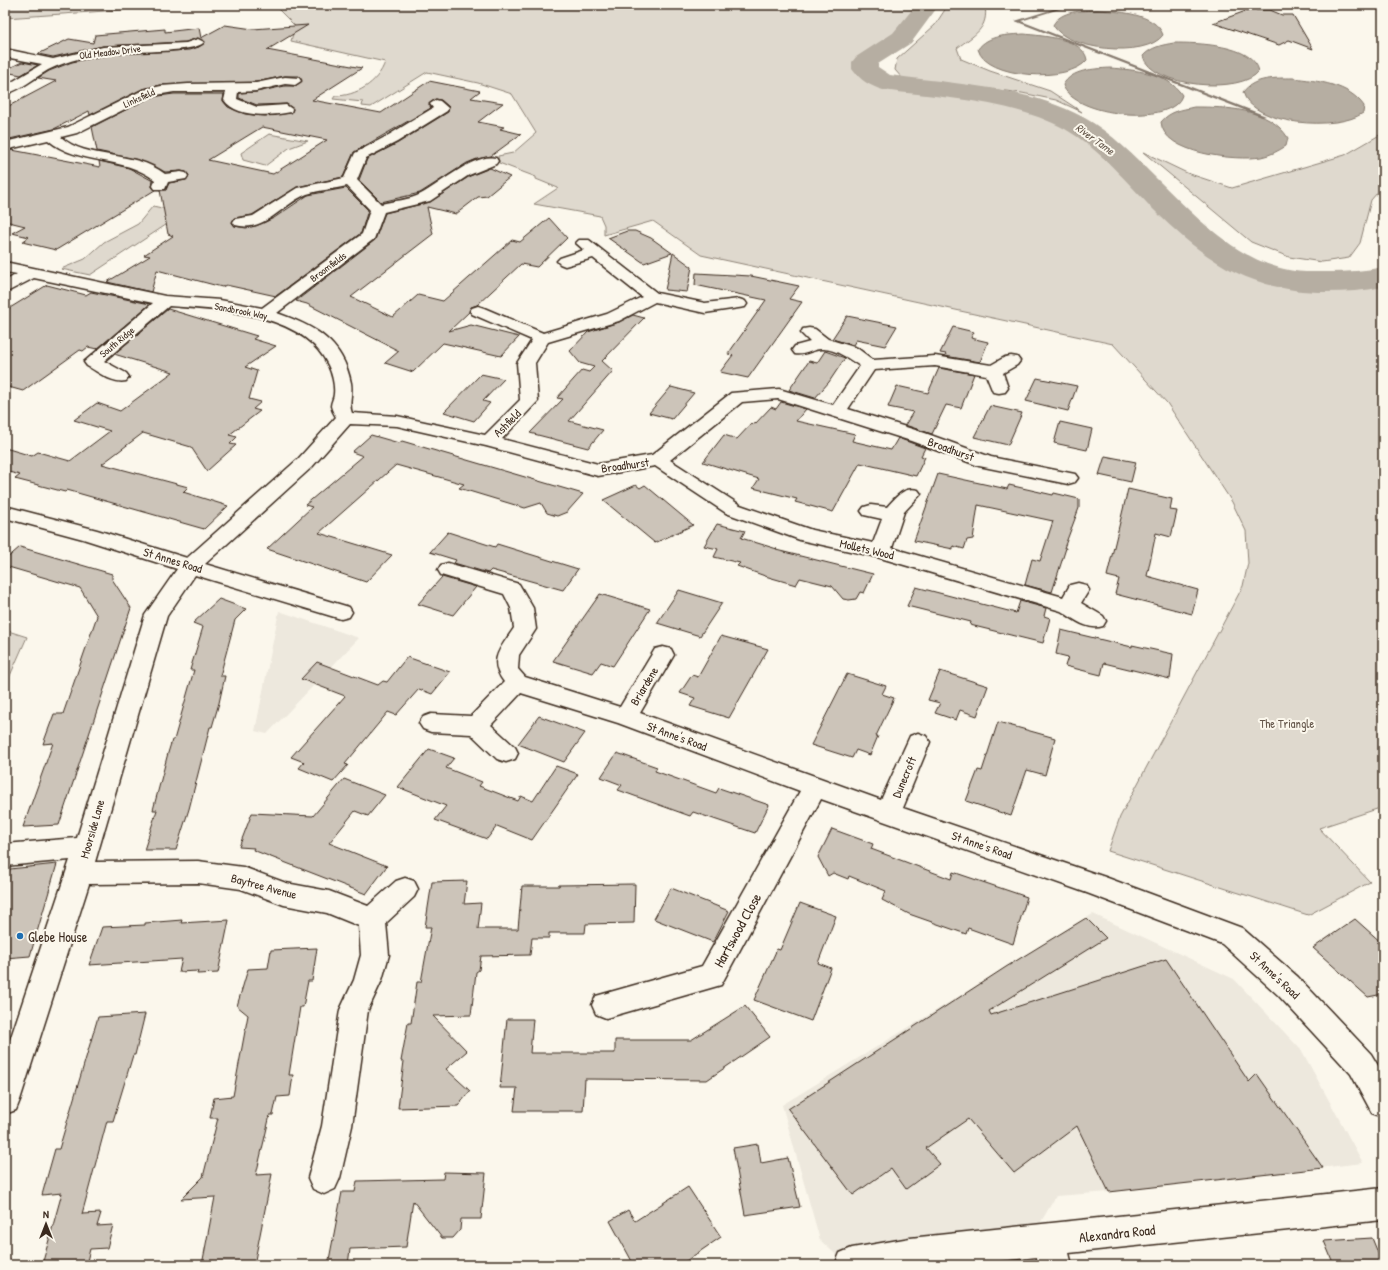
<svg xmlns="http://www.w3.org/2000/svg" width="1388" height="1270" font-family="'Patrick Hand',sans-serif">
<style>
.built{fill:#ede8dd}
.green{fill:#dfd9ce;stroke:#8d8276}
.water{fill:#b6aea2;stroke:#85796d}
.lines{fill:none;stroke-linecap:round;stroke-linejoin:round}
.stream{fill:#85796d;fill-rule:evenodd}
.river{fill:#b6aea2;fill-rule:evenodd}
.building{fill:#ccc4b9;stroke:#3b2a1e;fill-rule:evenodd}
.minor-casing{stroke:#3b2a1e;stroke-width:3}
.minor{fill:#fbf7ec;fill-rule:evenodd}
.poi-dot{fill:#1f6fb2;stroke:#fbf7ec;stroke-width:1.5}
.labels{text-anchor:middle;dominant-baseline:central;stroke-width:4;stroke-linejoin:round;paint-order:stroke}
.far-street-label{font-size:10px;fill:#3b2a1e;stroke:#fbf7ec}
.far-water-label{font-size:11px;font-style:italic;fill:#605246;stroke:#fbf7ec}
.street-label{font-size:12px;fill:#3b2a1e;stroke:#fbf7ec}
.park-label{font-size:12px;fill:#64564a;stroke:#fbf7ec}
.near-street-label{font-size:14px;fill:#3b2a1e;stroke:#fbf7ec}
.near-poi-label{font-size:14px;fill:#3b2a1e;stroke:#fbf7ec;text-anchor:start}
</style>
<rect width="100%" height="100%" fill="#fbf7ec"/>
<filter id="ink" filterUnits="userSpaceOnUse"><feTurbulence type="fractalNoise" baseFrequency=".025" numOctaves="2"/><feDisplacementMap in="SourceGraphic" scale="8" xChannelSelector="R" yChannelSelector="G"/><feConvolveMatrix kernelMatrix="1 2 1 2 8 2 1 2 1" color-interpolation-filters="sRGB"/></filter>
<g filter="url(#ink)">
<path class="built" d="M279,611L359,638L267,734L255,731Z
M1093,914L1234,979L1302,1051L1363,1163L1109,1192L1056,1196L1018,1261L1019,1265H847L820,1240L782,1105Z"/>
<path class="green" d="M5,5H191L5,18Z
M266,5H928L902,38L871,57L865,62V69L872,76L883,82L1013,100C1049,109 1080,123 1108,147C1160,194 1205,257 1274,277C1290,281 1307,282 1323,282C1343,282 1363,282 1383,277V807L1319,828L1370,882L1308,915L1108,851L1120,817L1243,586L1248,563L1246,531L1232,502L1167,403L1113,344L701,255L653,221L604,235V225L600,216L534,204L558,188L536,179V177L499,163L498,156L513,153L536,133L512,94L478,83L427,72L371,107L362,106L363,102L333,99L335,96C356,96 378,83 385,62L291,41L295,26L276,7Z
M948,5H985C989,29 974,35 957,48L961,59L990,71L1050,91L1082,112L1056,100L1022,93L902,78L895,70L897,59L935,25Z
M1383,133V186L1371,200L1360,243L1349,258L1322,262L1289,257L1251,242L1143,152L1187,173L1232,188L1345,155Z
M269,134L308,141L289,148L265,166L243,160L241,153Z
M153,206L184,213L90,275L61,269L85,259L104,242L138,224Z
M5,630L27,637L5,687Z"/>
<path class="water" d="M1096,10C1115,11 1156,13 1163,35C1146,59 1066,50 1053,25C1061,10 1082,11 1096,10Z
M1024,34C1042,36 1084,38 1087,60C1070,83 985,79 978,49C988,35 1007,35 1024,34Z
M1174,43C1196,43 1253,44 1259,71C1242,95 1150,87 1143,56C1151,47 1162,45 1174,43Z
M1110,68C1135,70 1167,72 1182,95C1174,127 1072,116 1063,85C1072,69 1094,69 1110,68Z
M1293,78C1318,81 1349,84 1364,106L1363,113C1338,131 1252,126 1243,92C1254,77 1276,78 1293,78Z
M1194,107C1225,107 1270,108 1288,138L1286,146C1278,151 1271,155 1261,157C1236,161 1163,154 1161,122C1170,111 1181,110 1194,107Z"/>
<g class="lines">
<path class="stream" d="M1066,5H1072L1021,21L1266,116L1262,117L1015,21Z"/>
<path class="river" d="M916,5H939L911,43L878,64V67L890,75C954,84 1024,86 1083,117C1112,133 1134,156 1157,179C1193,214 1233,257 1284,269C1298,273 1314,272 1329,272C1347,272 1365,271 1383,267V287C1364,291 1345,292 1326,292C1252,292 1205,261 1154,210C1126,182 1100,149 1065,129C1012,100 942,98 883,90C870,86 860,80 852,69V62L856,57L893,33Z"/>
</g>
<path class="building" d="M1254,8L1256,10H1270L1282,15H1293L1313,49L1289,40L1279,45L1213,23Z
M225,25L253,29L308,25L267,50L362,68L312,100L381,113L429,81L480,91L471,98L503,103L478,122L504,127L500,129L521,134L491,156L477,159L467,163L420,193L381,202L359,180L367,159L398,143L448,112L449,107L441,100L435,99L429,104L431,108L354,152L343,177L297,187L252,215L234,218L232,223L235,226L246,228L256,226L274,218L308,195L346,188L368,210L361,233L276,296L226,285L222,287L157,270L151,292L107,282L150,256L144,255L173,236L168,234L160,190H166L169,183L186,180L189,175L186,172L181,171L165,172L139,160L97,151L92,127L151,97L174,94H224L223,101L228,107L245,114L265,116L291,113L293,109L287,104L257,105L239,98V93L256,92L285,86H295L302,80L299,76H285L256,82L161,85L142,89L90,115L89,111L54,129L5,140V108L56,81L38,78L49,71L72,62L113,54L189,50L199,47L205,42L198,38L186,42L103,46L53,57L38,54L69,39L93,43L95,35L165,29V32L199,28L201,38ZM262,127L327,140L273,174L208,160Z
M22,62L38,65L21,75L5,72V70Z
M12,150L100,167L99,161L129,168L153,181L152,187L155,190L56,250L22,242L29,237L12,233L25,226L5,221V151L13,150Z
M490,168L510,177L487,196L478,197L456,214L427,207L433,234L351,297L393,317L418,295L443,301L512,240L520,242L549,218L567,238L537,267L521,264L477,305L471,307L469,312L449,331L471,325L519,337L501,356L443,343L413,372L385,363L399,351L307,304L296,301L375,240L385,213L430,202L470,176Z
M627,231H635L651,238L672,253L644,263L608,238Z
M673,253L692,267L687,292L665,290Z
M696,273L751,276L799,286L789,299L802,302L748,378L720,372L733,355L728,354L766,300L695,285Z
M47,285L86,295L91,292L150,304L97,349L88,347L83,351L80,350L23,391L5,386V311Z
M168,309L257,336L253,339L276,346L245,367L257,371L249,399L261,402L253,409L260,411L229,435L237,437L230,444L236,445L207,471L191,447L143,433L102,464L188,487L183,492L228,506L204,529L67,490L65,492L15,479L20,475L5,471V448L32,456L38,452L70,461L110,431L74,420L97,403L120,411L173,372L114,354Z
M633,315L644,318L602,361L613,371L569,421L603,430L588,448L530,433L563,399L557,398L582,370L589,372L594,367L580,363L570,351L588,332L619,322Z
M847,316L897,326L885,346L856,340L853,345L832,339Z
M953,327L974,332L971,338L988,342L980,362L945,356L946,354L940,353Z
M825,351L845,358L829,382L815,398L789,390L809,361L817,363Z
M939,368L974,374L961,408L946,405L932,434L905,425L913,412L888,407L897,386L928,393Z
M481,374L504,379L483,401L490,403L474,421L444,412Z
M1037,378L1077,386L1068,411L1026,401Z
M671,387L694,393L672,419L649,413Z
M781,402L806,409L796,421L855,434L852,441L891,450L898,438L925,448L921,456L925,457L916,476L860,463L833,512L795,502L797,499L753,488L759,479L703,462L724,435L737,439L752,423L755,424L771,407L776,409Z
M990,406L1022,413L1008,445L974,437Z
M1060,422L1092,429L1087,450L1054,443Z
M371,435L399,443L402,441L583,494L567,512L557,516L547,513L541,503L525,508L459,488L464,484L396,465L319,533L392,555L366,582L267,549L312,507L305,505L363,456L352,452Z
M1105,456L1136,462L1131,482L1099,475Z
M938,474L1007,489L1009,485L1053,495L1054,493L1079,499V508L1064,548H1066L1052,592L1025,585L1032,559L1040,561L1053,521L978,505L973,539L967,540L964,549L953,546V549L914,541Z
M636,485L640,488L645,485L693,525L655,543L603,500Z
M1128,489L1172,499L1170,510L1177,511L1171,537L1156,533L1147,576L1198,590L1192,614L1115,594L1119,579L1107,576Z
M717,524L745,531L741,538L777,549L776,550L873,574L864,593L860,592L856,599L849,600L843,599L832,586L800,578L796,585L765,576L737,566L740,563L714,557L718,549L704,546Z
M448,532L495,547L497,544L578,569L563,590L491,570L488,573L454,563L456,560L430,552Z
M20,547L112,574V579L131,608L59,825L23,827L53,743L43,744L54,714H63L97,616L80,588L5,566V560Z
M442,577L476,587L453,615L418,604Z
M916,587L1016,613L1020,601L1046,608L1044,616L1050,618L1043,643L970,625L971,622L907,606Z
M679,590L722,603L700,636L657,623Z
M600,594L650,609L613,666L601,662L593,673L553,661Z
M219,599L246,609L235,620L220,676H225L219,703L212,727H210L189,809L176,850H144L157,810H153L168,753L172,740H174L194,670H190L203,627L193,623Z
M1061,630L1132,647V645L1173,654L1170,679L1104,663L1101,675L1065,666L1068,657L1056,654Z
M721,636L768,649L729,718L690,706L695,698L680,693L692,675L698,677Z
M407,657L450,672L432,694L419,689L396,715L388,712L345,764L348,765L333,782L299,768L304,762L291,757L345,696L301,679L317,662L378,685L383,681L387,682Z
M940,671L988,686L977,716L960,710L956,720L935,713L940,703L928,700Z
M847,674L886,686L882,694L894,698L876,736H878L870,755L856,750L852,758L811,745Z
M539,716L585,733L564,762L518,744Z
M998,722L1055,738L1045,775L1027,770L1011,816L966,801L978,770L982,771Z
M429,749L454,758L446,768L482,782L479,786L518,801L521,796L533,801L556,766L578,774L532,840L497,826L487,839L435,820L446,806L398,787Z
M617,753L657,767L655,771L716,793L719,788L769,805L755,833L693,812L690,816L618,790L622,785L601,777Z
M344,779L385,795L368,816L355,811L329,843L387,866L366,894L253,850L254,848L239,847L252,813L313,816Z
M832,829L873,844L871,849L951,879L953,872L1027,897L1013,944L968,928L966,934L909,914L882,900L886,891L849,876L848,879L833,873L828,876L818,857Z
M57,864L30,956L5,958V883L10,869Z
M467,881L464,904L481,903L478,929H518L522,886H559V885L635,884L634,923L586,924L585,933H549V938H532L530,955L481,956L479,970L476,972L471,1015L433,1016L467,1051L446,1069L470,1091L458,1106L398,1108L404,1061H401L408,1023H411L417,982H421L431,927H425L432,882Z
M671,888L729,911L713,942L654,919Z
M800,903L836,916L818,963L831,968L811,1021L754,1000L777,949L780,950Z
M1086,918L1106,938L989,1011L991,1015L1166,959L1249,1082L1257,1074L1323,1168L1109,1192L1077,1126L1014,1173L968,1119L926,1148L940,1164L906,1189L891,1168L853,1195L788,1109L1006,967Z
M1355,919L1383,944V994L1368,997L1313,948Z
M182,920L181,923L229,920L218,973L197,974L198,971L179,972L182,959L89,965L102,927L145,925V923Z
M317,948L312,981H308L303,1007H300L289,1075H293L290,1096L277,1097L273,1115H270L256,1175L272,1174L254,1265H202L215,1197L181,1199L203,1177L218,1118H210L214,1098L233,1096L248,1015L237,1006L248,969L268,968L271,950Z
M745,1006L770,1037L707,1080L585,1079L583,1111H514L517,1088H500L507,1019H533L530,1053H615V1040H691Z
M145,1014L135,1055H133L113,1121H107L82,1214L101,1213L97,1226L113,1225L107,1248L90,1249L86,1265H42L62,1193L42,1195L55,1149H59L98,1017Z
M758,1144L761,1163L788,1158L800,1207L745,1215L733,1148Z
M444,1172L486,1173L481,1219H461L460,1230L453,1238H442L413,1201L406,1247L350,1249L348,1265H328L342,1192H355L357,1181L443,1179Z
M688,1187L721,1237L680,1265H634L610,1221L628,1210L635,1221Z
M1372,1238L1383,1265H1334L1324,1241Z"/>
<g class="lines">
<defs>
<path id="minor" d="M198,39L204,42C196,53 130,51 113,53C91,55 68,60 48,70C34,78 21,90 5,94V86L42,64L5,57V49L53,59L103,47L186,43Z
M285,77L299,78L301,81L295,85L285,84L256,91L238,92L237,99L257,107L286,105L292,109L291,112C272,116 236,118 224,100L226,92H174L151,96L77,133L61,137C87,161 133,149 165,174L181,172L186,173L188,176L186,179L168,182L165,189H155L153,186L155,180C123,155 79,166 48,140L5,150V142L68,127L143,90L161,86L188,84L256,83Z
M436,100L440,101L448,108L447,111L397,142L366,158L357,180L381,204C393,201 410,200 421,194C439,185 474,153 496,158L498,161L496,164L469,175L430,201L384,212L374,239L277,313C314,326 343,341 351,383C353,394 348,403 352,413L397,416L485,435L520,400L517,363L532,340L472,314L470,311L472,308L478,306L484,308L543,333L607,314L642,297L593,258L565,266L560,264L557,261L560,258L584,250L576,243L579,240H589L657,293L705,303L739,299L745,301L747,304L745,307L705,313L655,302L619,321L548,342L535,363L538,401L502,439L598,464L652,455L731,393L779,389L833,405L860,366C849,359 836,349 823,349C813,348 806,356 795,354L792,350L795,346L810,342L801,333L803,329L809,328L815,329L828,339L857,348L873,360L935,356L991,365L1005,357L1011,356L1017,357L1020,361L1017,365L1003,373L1008,388L1005,392L999,393L993,392L986,375L935,366L874,370L848,409L925,433L991,457L1075,474L1078,478L1075,482L1068,484L979,466L911,441L778,399L742,402L670,460L740,505L812,530L873,543L882,519L864,515L861,511L864,507L871,505L887,507C896,497 904,486 918,490L921,494L904,512L892,548L1063,597L1070,585L1078,583L1086,585L1089,590L1081,603L1103,616L1106,621L1103,626C1087,631 1074,619 1061,611L877,557L800,540L726,513L655,466L598,476L486,446L397,426L350,424L312,467L205,564L349,607L352,612L349,617L341,619L195,575L167,616L95,862L198,861L243,867L286,883L329,891L368,906L396,881L405,878L414,881L418,889L414,897L386,923L389,955L382,980L368,1010L352,1126L340,1178L335,1189L324,1194L313,1189L308,1178L322,1126L340,1010L354,980L361,955L359,926L327,913L284,905L241,889L198,883L89,884L20,1100L16,1110L5,1114V1055L70,860L5,866V844L77,838L145,615L177,569L83,539L5,518V506L97,530L187,558L298,459L336,417C334,414 332,410 331,406C331,402 334,398 334,394C335,385 332,373 328,365C303,312 219,310 169,306L104,361L126,373L129,377L126,381C112,384 99,372 87,366L84,362L153,303L34,278L5,293V281L17,274L5,272V262L165,296L220,300L262,308L362,234L370,210L347,186C334,189 319,190 307,194C282,204 265,233 235,225L233,222L235,219L253,216L297,188L344,178L355,153L387,136L433,108L430,104Z
M448,563L519,584L533,608L536,629L519,655L518,669L525,677L620,707L655,649L663,647L671,649L674,655L640,713L881,800L910,736L918,733L926,736L930,742L903,808L1105,877L1242,928L1298,977L1371,1054L1383,1074V1117L1372,1113L1351,1074L1278,995L1222,944L1087,893L821,799L721,985L606,1018L596,1014L592,1005L596,996L702,966L800,791L618,723L521,693L491,725L515,747L518,753L515,759L506,762L497,759L471,734L431,732L423,729L419,723L423,717L431,714L471,716L504,682C487,660 501,648 514,628L511,608L504,594L441,575L438,570L441,565Z
M1383,1188V1220L1069,1253L1072,1265H1038L1037,1257L961,1265H835L840,1253L852,1248L910,1238Z"/>
</defs>
<use href="#minor" class="minor-casing"/>
<use href="#minor" class="minor"/>
</g>
</g>
<circle class="poi-dot" cx="20" cy="936" r="4"/>
<g class="labels">
<g class="far-street-label">
<text transform="translate(110 52) rotate(-7)">Old Meadow Drive</text>
<text transform="translate(139 98) rotate(-24)">Linksfield</text>
<text transform="translate(328 267) rotate(-37)">Broomfields</text>
<text transform="translate(241 311) rotate(11)">Sandbrook Way</text>
<text transform="translate(117 342) rotate(-40)">South Ridge</text>
</g>
<g class="far-water-label">
<text transform="translate(1095 139) rotate(36)">River Tame</text>
</g>
<g class="street-label">
<text transform="translate(507 423) rotate(-45)">Ashfield</text>
<text transform="translate(951 449) rotate(20)">Broadhurst</text>
<text transform="translate(625 465) rotate(-8)">Broadhurst</text>
<text transform="translate(867 549) rotate(13)">Mollets Wood</text>
<text transform="translate(173 560) rotate(17)">St Annes Road</text>
<text transform="translate(644 686) rotate(-59)">Briardene</text>
<text transform="translate(677 736) rotate(20)">St Anne's Road</text>
<text transform="translate(904 777) rotate(-67)">Dunecroft</text>
<text transform="translate(92 829) rotate(-74)">Moorside Lane</text>
<text transform="translate(982 845) rotate(19)">St Anne's Road</text>
<text transform="translate(264 886) rotate(15)">Baytree Avenue</text>
<text transform="translate(1275 975) rotate(43)">St Anne's Road</text>
</g>
<g class="park-label">
<text x="1287" y="723">The Triangle</text>
</g>
<g class="near-street-label">
<text transform="translate(737 930) rotate(-61)">Hartswood Close</text>
<text transform="translate(1117 1233) rotate(-6)">Alexandra Road</text>
</g>
<g class="near-poi-label">
<text x="28" y="936">Glebe House</text>
</g>
</g>
<rect width="1388" height="1270" fill="none" stroke="#fbf7ec" stroke-width="20"/>
<rect x="10" y="10" width="1368" height="1250" fill="none" stroke="#3b2a1e" stroke-width="1.5" filter="url(#ink)"/>
<g transform="translate(46 1224)" stroke="#fbf7ec" stroke-width="3" paint-order="stroke">
<path d="M0-3L7 15L0 10L-7 15Z" fill="#3b2a1e"/>
<text y="-6" font-size="11" font-weight="bold" text-anchor="middle" fill="#3b2a1e">N</text>
</g>
</svg>
